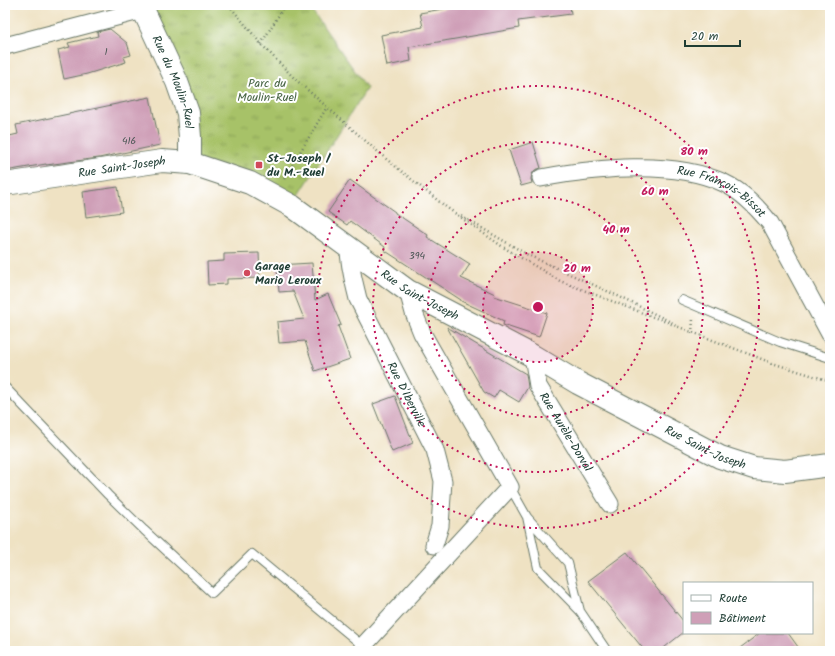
<svg xmlns="http://www.w3.org/2000/svg" width="835" height="656" font-family="Kalam,sans-serif">
<style>
.grass{fill:url(#grass-tufts);stroke:#63804e}
.building{fill:#cf9fb7}
.lines{fill:none;stroke-linecap:round;stroke-linejoin:round}
.lane-casing{stroke:#687766;stroke-width:10}
.street-casing{stroke:#687766;stroke-width:19}
.secondary-casing{stroke:#687766;stroke-width:24}
.path{stroke:#687766;stroke-width:2.5;stroke-dasharray:1 3;stroke-linecap:butt}
.lane{stroke:#fff;stroke-width:8}
.street{stroke:#fff;stroke-width:17}
.secondary{stroke:#fff;stroke-width:22}
.ring{fill:none;stroke:#c2185b;stroke-width:2;stroke-dasharray:2 4}
.poi-dot{fill:#d1495b;stroke:#fff;stroke-width:1.5}
.labels{text-anchor:middle;dominant-baseline:central;stroke-width:4;stroke-linejoin:round;paint-order:stroke}
.number-label{font-size:10px;fill:#4b5655}
.street-label{font-size:12px;fill:#1f3d34;stroke:#fff}
.park-label{font-size:12px;fill:#486544;stroke:#fff}
.poi-label{font-size:12px;font-weight:bold;fill:#1f3d34;stroke:#fff;text-anchor:start}
.centre{fill:#c2185b;stroke:#fff;stroke-width:2}
.ring-label{font-size:12px;text-anchor:middle;font-weight:bold;fill:#c2185b;stroke:#fff;stroke-width:4;stroke-linejoin:round;paint-order:stroke}
</style>
<defs>
<pattern id="grass-tufts" width="24" height="20" patternUnits="userSpaceOnUse"><rect width="24" height="20" fill="#a7c268"/><path d="M3 7l-1-3M5 7V3M7 7l1-3M15 17l-1-3M17 17v-4M19 17l1-3" fill="none" stroke="#879f56"/></pattern>
</defs>
<rect width="100%" height="100%" fill="#fff"/>
<filter id="ink" filterUnits="userSpaceOnUse"><feTurbulence type="fractalNoise" baseFrequency=".025" numOctaves="2"/><feDisplacementMap in="SourceGraphic" scale="8" xChannelSelector="R" yChannelSelector="G"/><feConvolveMatrix kernelMatrix="1 2 1 2 8 2 1 2 1" color-interpolation-filters="sRGB"/></filter>
<filter id="wash" filterUnits="userSpaceOnUse"><feTurbulence type="fractalNoise" baseFrequency=".012" numOctaves="4" result="noise"/><feDisplacementMap in="SourceGraphic" scale="16" xChannelSelector="R" yChannelSelector="G"/><feGaussianBlur stdDeviation="0.9" result="paint"/><feColorMatrix in="noise" values="0 0 0 0 0 0 0 0 0 0 0 0 0 0 0 0 0 1.4 0 .05"/><feComposite in="paint" operator="in"/></filter>
<g filter="url(#wash)">
<rect width="100%" height="100%" fill="#efe2c3"/>
<path class="grass" d="M141,5H308L367,88L292,206L190,163V137Z"/>
<g id="blocks">
<path class="building" d="M465,5H570L571,14L518,21L519,28L409,47L411,61L387,66L381,35L423,27L420,13Z
M110,29L127,43L131,55L124,57L126,62L87,74L64,79L58,50L70,47L68,43L98,36L97,32Z
M150,97L160,145L99,158L46,165V164L5,171V137L18,134L16,125Z
M533,142L541,168L535,170L532,174L531,179L532,183L521,186L509,150Z
M350,180L395,212V213L428,235L427,237L470,264L461,278L495,294L494,296L547,313L539,337L503,325L504,321L461,301V300L384,250L385,247L350,221L347,225L328,212Z
M118,187L122,212L86,217L83,192Z
M259,253L260,278L227,279V284L208,285L207,262L224,261V254Z
M312,263L315,300L328,294L341,325L338,326L350,359L315,371L305,341L279,343L277,322L304,319L293,291L279,292L277,265Z
M447,327L526,374L528,387L519,402L499,390L494,398L484,392Z
M395,396L413,443L392,452L373,404Z
M627,552L684,622V632L660,651H645L588,581Z
M760,633H788L801,651H736Z"/>
</g>
</g>
<g filter="url(#ink)">
<use href="#blocks" fill-opacity="0" stroke="#687766" stroke-width="1"/>
<g class="lines">
<defs>
<path id="lane" d="M682,300L780,342L830,358
M5,387L108,495L144,530L212,593L252,554L363,646
M510,487L527,517L568,563L580,611L538,568L527,517
M580,611L607,651"/>
<g id="street">
<path d="M5,46L143,10"/>
<path id="s1" d="M541,178C596,168 672,159 724,183C743,192 757,207 770,223L830,334"/>
<path id="s2" d="M349,248C349,266 354,282 358,299L435,450L443,481L440,526L434,545"/>
<path id="s3" d="M533,356L538,386L610,504"/>
<path d="M363,646L510,487L422,333L414,313L408,291"/>
</g>
<g id="secondary">
<path id="s4" d="M141,5L177,82L188,113L190,137V163"/>
<path id="s5" d="M5,184L162,161L190,163L250,183L292,206L408,291L533,356L578,383L720,457L754,468L785,471L830,465"/>
</g>
</defs>
<use href="#lane" class="lane-casing"/>
<use href="#street" class="street-casing"/>
<use href="#secondary" class="secondary-casing"/>
<path class="path" d="M229,5L261,44L295,79L327,107L385,158L446,207L503,247L560,281L772,363L830,381
M261,44L285,5
M284,179L327,107
M461,216L528,255L618,296L675,324
M692,333L693,319"/>
<use href="#lane" class="lane"/>
<use href="#street" class="street"/>
<use href="#secondary" class="secondary"/>
</g>
</g>
<circle cx="538" cy="307" r="55" fill="#c2185b" fill-opacity=".12"/>
<g class="ring">
<circle cx="538" cy="307" r="55"/>
<circle cx="538" cy="307" r="110"/>
<circle cx="538" cy="307" r="165"/>
<circle cx="538" cy="307" r="221"/>
</g>
<g class="poi-dot">
<rect x="255" y="161" width="8" height="8" rx="2"/>
<circle cx="247" cy="273" r="4"/>
</g>
<g class="labels">
<g class="number-label">
<text x="106" y="52">1</text>
<text x="129" y="141">416</text>
<text x="417" y="256">394</text>
</g>
<g class="street-label">
<text stroke="none"><textPath href="#s4" startOffset="84">Rue du Moulin-Ruel</textPath></text>
<text stroke="none"><textPath href="#s5" startOffset="118">Rue Saint-Joseph</textPath></text>
<text stroke="none"><textPath href="#s1" startOffset="187">Rue François-Bissot</textPath></text>
<text stroke="none"><textPath href="#s5" startOffset="454">Rue Saint-Joseph</textPath></text>
<text stroke="none"><textPath href="#s2" startOffset="159">Rue D'Iberville</textPath></text>
<text stroke="none"><textPath href="#s3" startOffset="84">Rue Aurèle-Dorval</textPath></text>
<text stroke="none"><textPath href="#s5" startOffset="778">Rue Saint-Joseph</textPath></text>
</g>
<g class="park-label">
<text x="267" y="83">Parc du<tspan x="267" dy="14">Moulin-Ruel</tspan></text>
</g>
<g class="poi-label">
<text x="267" y="158">St-Joseph /<tspan x="267" dy="14">du M.-Ruel</tspan></text>
<text x="255" y="266">Garage<tspan x="255" dy="14">Mario Leroux</tspan></text>
</g>
</g>
<circle cx="538" cy="307" r="6" class="centre"/>
<g class="ring-label">
<text x="694" y="155">80 m</text>
<text x="655" y="195">60 m</text>
<text x="616" y="233">40 m</text>
<text x="577" y="272">20 m</text>
</g>
<rect width="835" height="656" fill="none" stroke="#fff" stroke-width="20"/>
<rect x="683" y="582" width="130" height="52" fill="#ffffff" stroke="#a5b1ae"/>
<rect x="691" y="595" width="20" height="6" fill="#ffffff" stroke="#a5b1ae"/>
<text x="719" y="602" font-size="12" fill="#1f3d34">Route</text>
<rect x="691" y="612" width="20" height="12" fill="#cf9fb7" stroke="#a5b1ae"/>
<text x="719" y="622" font-size="12" fill="#1f3d34">Bâtiment</text>
<path d="M685 40v6h55v-6" fill="none" stroke="#1f3d34" stroke-width="2"/>
<text x="691" y="40" font-size="12" fill="#1f3d34" stroke="#ffffff" stroke-width="3" paint-order="stroke">20 m</text>
</svg>
